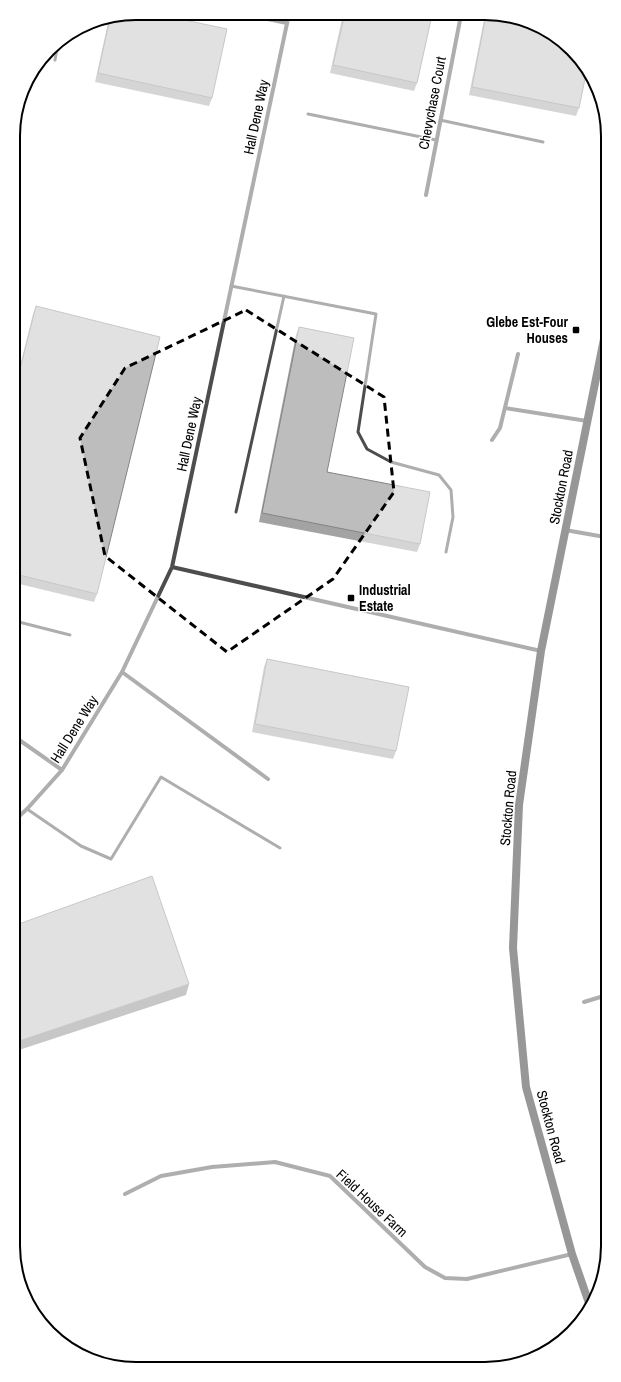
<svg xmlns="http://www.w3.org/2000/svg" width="621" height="1382" font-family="'Archivo Narrow',sans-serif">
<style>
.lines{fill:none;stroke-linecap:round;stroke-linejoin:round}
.lane{stroke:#4d4d4d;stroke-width:3}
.street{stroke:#4d4d4d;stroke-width:4}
.secondary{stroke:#1a1a1a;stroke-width:8}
.wall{fill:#a3a3a3}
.shaded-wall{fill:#848484}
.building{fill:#bdbdbd;stroke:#848484}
.marked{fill:none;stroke:#000;stroke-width:3;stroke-dasharray:8 5;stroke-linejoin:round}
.poi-dot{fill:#000;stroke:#fff;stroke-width:1.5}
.labels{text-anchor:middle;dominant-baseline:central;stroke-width:3;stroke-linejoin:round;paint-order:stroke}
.street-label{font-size:14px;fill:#000;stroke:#fff}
.poi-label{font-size:14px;font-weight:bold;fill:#000;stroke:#fff;text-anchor:end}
.rim{fill:none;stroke:#000;stroke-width:2}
</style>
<rect width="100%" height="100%" fill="#fff"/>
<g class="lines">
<path class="lane" d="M55,60L58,42
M308,114L436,140
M440,120L543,142
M231,286L376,314L358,432L367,449L391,462L439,475L451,490L453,517L446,552
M236,512L284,296
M15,621L70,635
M27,809L81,846L111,859L161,777L280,848"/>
<path class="street" d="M244,14L287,23
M426,195L461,15
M505,408L587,421
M492,440L500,428L518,354
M565,530L605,537
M172,567L541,651
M122,672L268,779
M15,737L62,770
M16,819L27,809L62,770L122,672L172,567L289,14
M584,1002L607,995
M125,1194L161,1176L212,1167L275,1162L330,1176L425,1267L445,1278L467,1279L572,1254"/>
<path class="secondary" d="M590,1306L572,1254L526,1087L513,948L519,805L541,651L605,334"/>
</g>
<path class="wall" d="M136,13L212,98L209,106L95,82L109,18Z
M343,14L432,15L417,83L414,91L330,73Z
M485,15H509L579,108L576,116L469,95Z
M36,306L97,594L94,602L15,583L14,390L33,314Z
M299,327L327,472L420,544L417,552L259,522L296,335Z
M267,659L396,751L393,759L252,732L264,667Z"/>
<path class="shaded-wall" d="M189,984L186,995L16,1051V1042Z"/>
<path class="building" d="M136,13H152L227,29L212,98L98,73L110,18Z
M345,14L432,15L417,83L333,65Z
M486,15H509L566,44L587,69L579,108L472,87Z
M36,306L160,337L97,594L15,574L14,393Z
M299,327L354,338L327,472L430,492L420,544L262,513Z
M267,659L409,687L396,751L255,724Z
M152,876L189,984L16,1042V925Z"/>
<path d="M0 0H621V1382H0ZM246,310L384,397L394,492L333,579L227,652L105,556L80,438L125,368Z" fill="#fff" fill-opacity=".55" fill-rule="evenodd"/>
<path class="marked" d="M246,310L384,397L394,492L333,579L227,652L105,556L80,438L125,368Z"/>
<g class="poi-dot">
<rect x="572" y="326" width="8" height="8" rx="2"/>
<rect x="347" y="594" width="8" height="8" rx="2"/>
</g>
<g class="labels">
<g class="street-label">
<text transform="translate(432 103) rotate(-79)">Chevychase Court</text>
<text transform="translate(256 117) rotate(-78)">Hall Dene Way</text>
<text transform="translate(189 434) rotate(-78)">Hall Dene Way</text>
<text transform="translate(561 487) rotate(-79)">Stockton Road</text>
<text transform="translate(74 729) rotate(-58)">Hall Dene Way</text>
<text transform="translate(508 808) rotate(-85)">Stockton Road</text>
<text transform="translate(551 1127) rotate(75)">Stockton Road</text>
<text transform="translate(372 1203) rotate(43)">Field House Farm</text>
</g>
<g class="poi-label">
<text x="568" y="322">Glebe Est-Four<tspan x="568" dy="16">Houses</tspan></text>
<text x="359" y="590" text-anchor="start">Industrial<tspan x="359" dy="16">Estate</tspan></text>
</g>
</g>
<path d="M0 0H621V1382H0ZM136 20H485A116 116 0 0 1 601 136V1246A116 116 0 0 1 485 1362H136A116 116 0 0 1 20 1246V136A116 116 0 0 1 136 20Z" fill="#fff" fill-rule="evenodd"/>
<path class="rim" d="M136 20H485A116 116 0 0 1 601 136V1246A116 116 0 0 1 485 1362H136A116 116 0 0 1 20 1246V136A116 116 0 0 1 136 20Z"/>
</svg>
